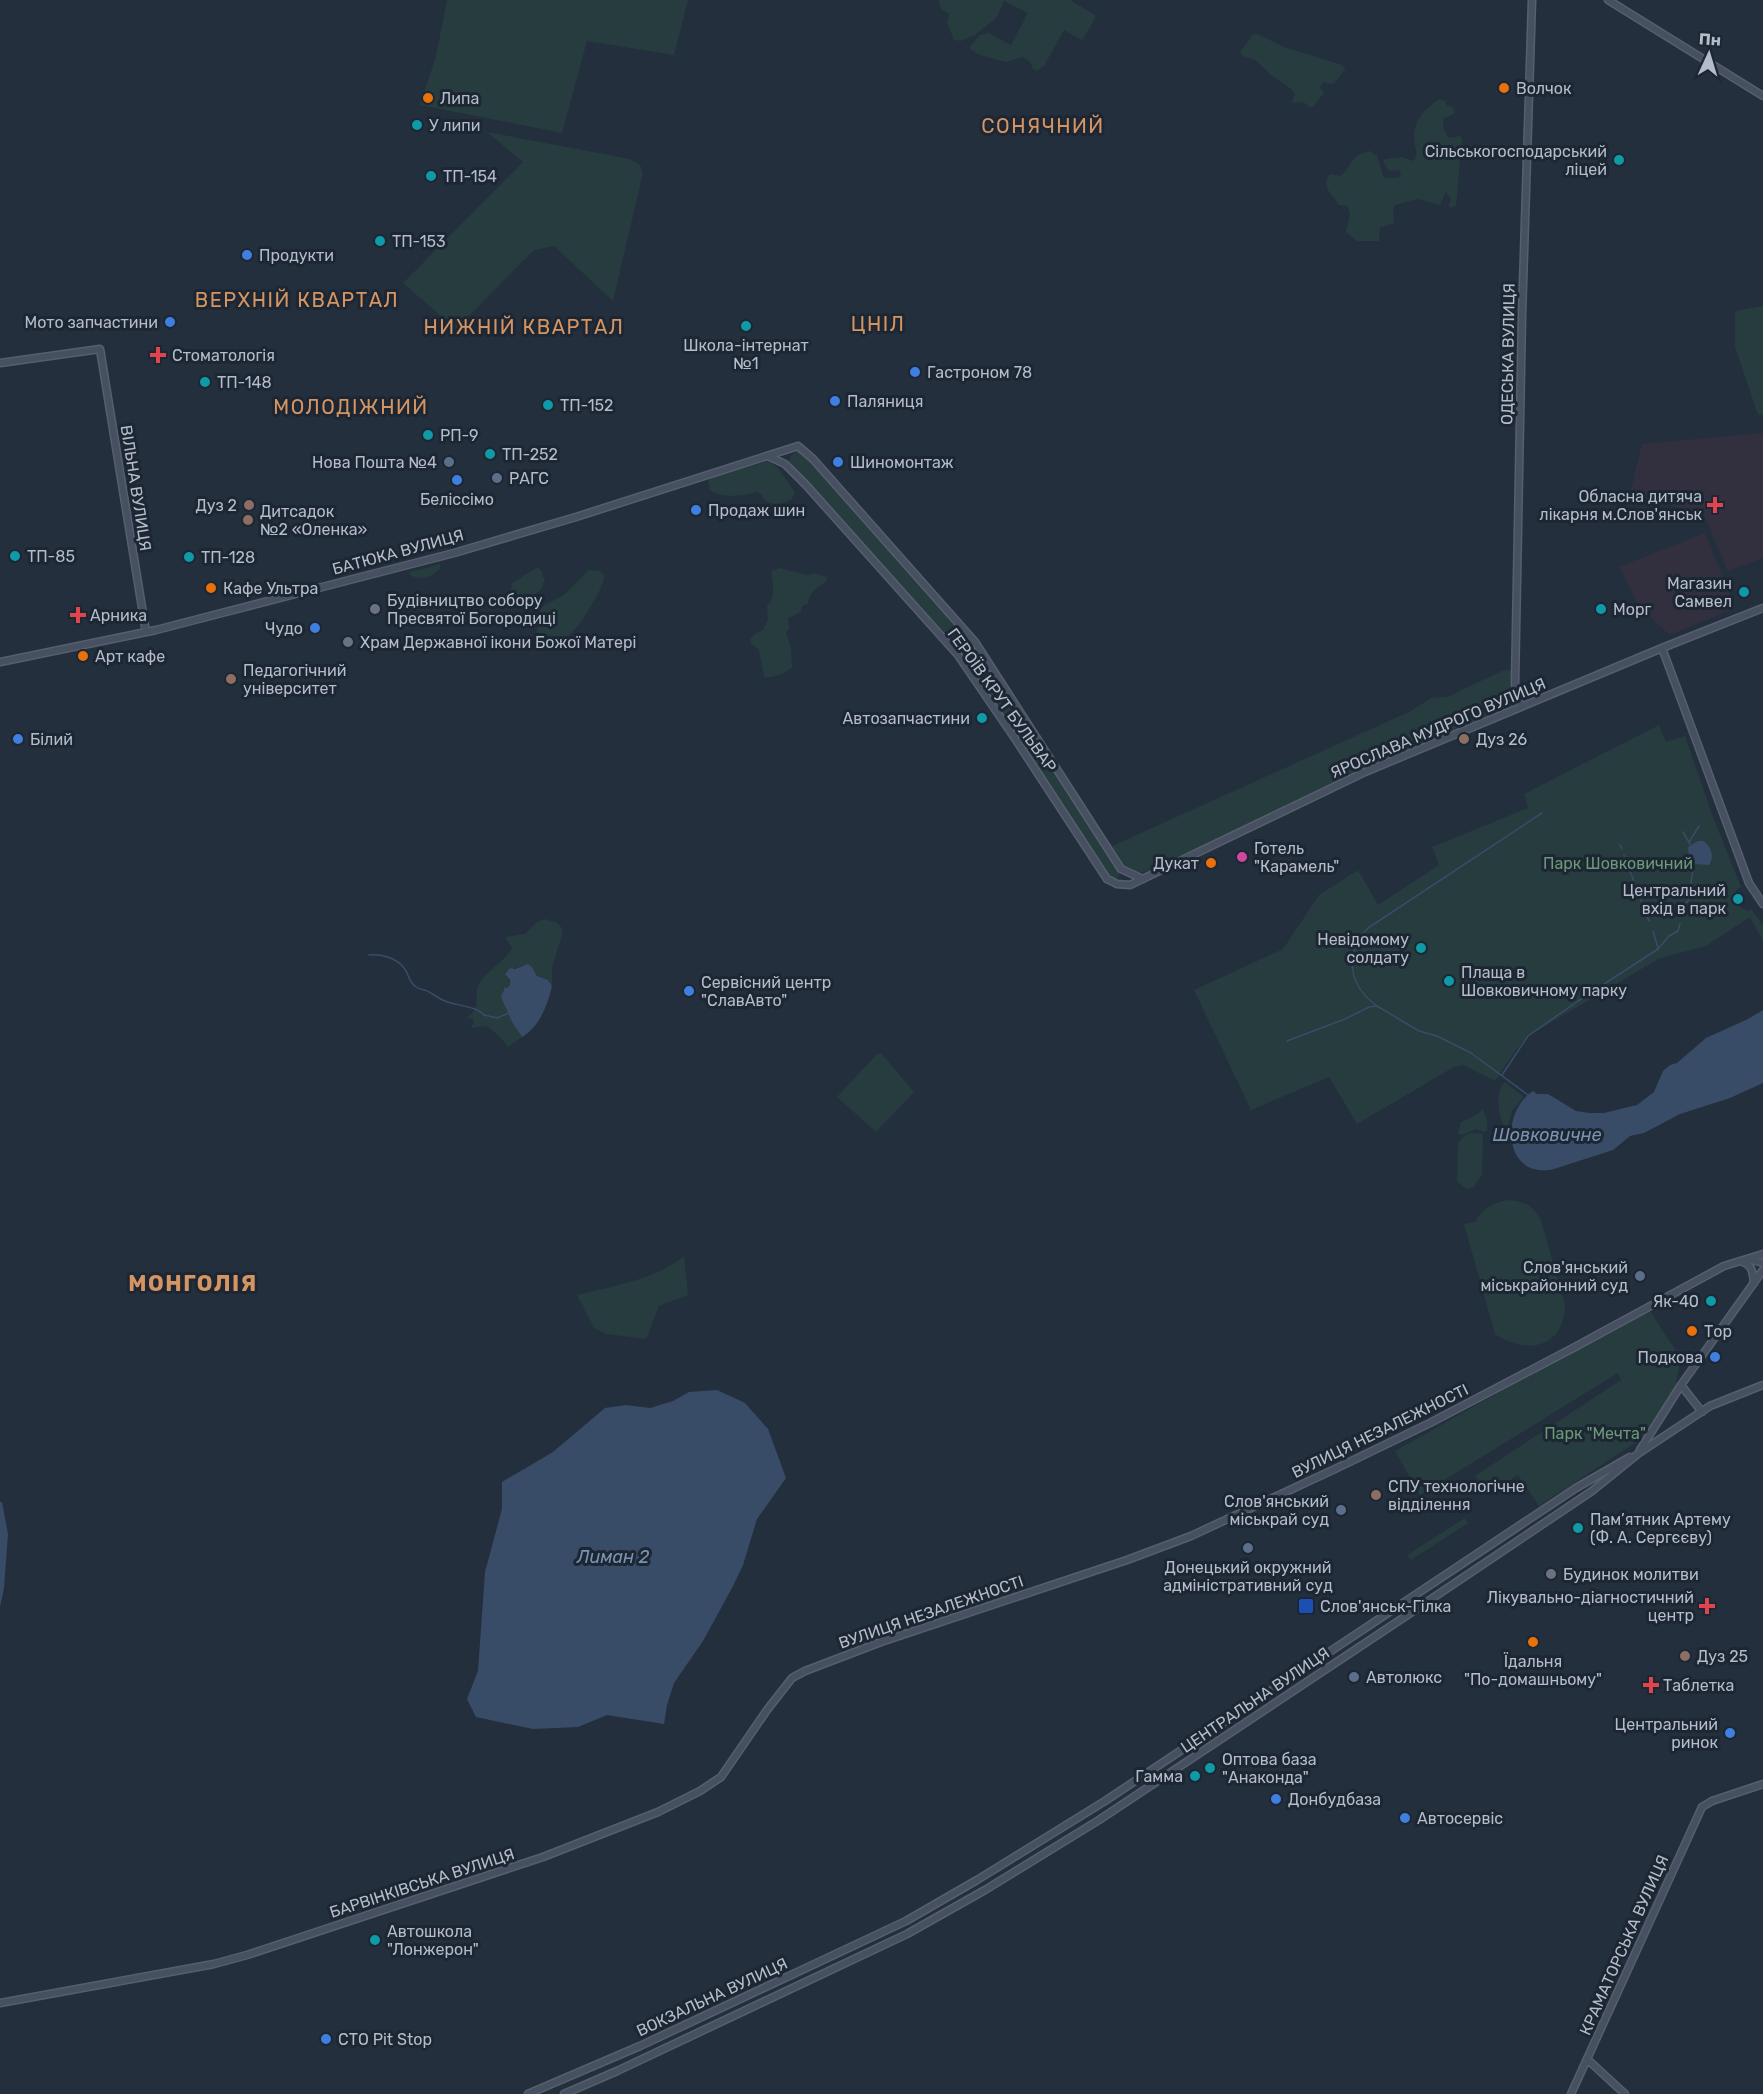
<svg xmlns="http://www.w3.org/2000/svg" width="1763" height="2094" font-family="Rubik,sans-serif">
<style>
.medical{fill:#32303f}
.green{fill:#263c3f}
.water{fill:#394c67}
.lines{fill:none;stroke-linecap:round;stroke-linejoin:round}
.stream{stroke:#394c67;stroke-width:1.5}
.secondary-casing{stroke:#565f6c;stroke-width:9}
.secondary{stroke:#465061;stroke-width:6}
.food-dot{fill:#e8710a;stroke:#1d2633;stroke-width:2}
.culture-dot{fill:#0f9aa8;stroke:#1d2633;stroke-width:2}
.shop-dot{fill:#3f7fe0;stroke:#1d2633;stroke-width:2}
.health-dot{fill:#e0444e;stroke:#1d2633;stroke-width:2}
.service-dot{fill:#5c6f8a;stroke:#1d2633;stroke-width:2}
.education-dot{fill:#8d6e63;stroke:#1d2633;stroke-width:2}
.worship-dot{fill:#6b7280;stroke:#1d2633;stroke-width:2}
.hotel-dot{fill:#d1479c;stroke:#1d2633;stroke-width:2}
.transit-dot{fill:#1a4fb4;stroke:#1d2633;stroke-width:2}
.labels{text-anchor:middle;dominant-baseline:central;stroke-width:6;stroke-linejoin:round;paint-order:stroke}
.poi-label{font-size:16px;fill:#b4bcc9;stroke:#1d2633;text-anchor:start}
.street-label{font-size:16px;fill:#b4bcc9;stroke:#1d2633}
.park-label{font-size:16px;fill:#6b9a76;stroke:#1d2633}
.water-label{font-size:18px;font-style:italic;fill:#7c92b1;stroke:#1d2633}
.quarter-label{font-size:20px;letter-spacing:1.5px;fill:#d59563;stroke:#1d2633}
.district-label{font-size:22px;font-weight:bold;letter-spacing:1.5px;fill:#d59563;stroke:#1d2633}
</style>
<rect width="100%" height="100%" fill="#242f3e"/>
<path class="medical" d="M1763,433V558L1728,571L1704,515L1630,494L1642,444Z
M1705,533L1735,608L1670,635L1640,608L1619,567Z"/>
<path class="green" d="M447,0H688L674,55L587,41L562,133L420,105L436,56Z
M938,0H1070L1095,15V19L1082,40L1064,30L1044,66L1037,71L1033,69L1030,62L1022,57L1006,62L980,55L971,50L970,46L980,35L989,33L1011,45L1028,13L1004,1L996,18L975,35L961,41L954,40L947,23L949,14L941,9Z
M1253,34H1257L1284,47L1342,65L1346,70C1339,73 1339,81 1332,84L1323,82L1320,87L1324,93L1312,108L1303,102L1294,103L1292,101L1295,95L1291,89L1270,74L1255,60L1242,56L1240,52Z
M1439,99L1446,101V105L1451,106L1455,111V113L1443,119C1443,125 1444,135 1450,138L1460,136L1462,140L1456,205L1452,208L1449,206L1451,199L1446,192L1440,205L1418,199L1395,205L1393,211L1394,223L1380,228L1379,241H1357L1346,232L1350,215L1348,206L1339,205C1334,195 1322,190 1328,176L1331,174L1341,176C1353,165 1350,155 1370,151L1377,156L1384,178H1398L1401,175L1399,170L1389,171L1383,162L1385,159L1402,157L1412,161L1415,159C1418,152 1415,148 1414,140C1413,120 1424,110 1439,99Z
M487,132L630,159L640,165L643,173L613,301L554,246L534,250L456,329L403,283L523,162Z
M1763,306V414L1758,415L1735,347V311Z
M797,451L804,454L974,643L1119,873V877L1115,880L1112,879L960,653L790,462V457Z
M768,461C783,470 785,480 795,492L792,499C783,504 774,506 764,500L762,495L756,492C743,496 722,499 710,490L708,478Z
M440,564V568C434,577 420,581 410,575V572Z
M538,567L543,573L542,576L545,579L542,588L526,603L520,598L511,597L508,593L511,589L512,583Z
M779,568L807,575L815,573L826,577L827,580C816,590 810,590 808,604L802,606L801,612L788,618L789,629L786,632L791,648L792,667C786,673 773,679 764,677L759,650L751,643L750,639L755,634L763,630L768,620L767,606C776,596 773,583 771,571Z
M589,570L600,571L604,575C604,584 598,593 594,601C582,621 569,644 544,648L540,644L542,636L536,632L541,620L540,611L543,606L564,595Z
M1516,669L1515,705L1509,709L1352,775L1159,867C1131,879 1125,870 1110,847L1411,711L1431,698L1447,697L1502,671Z
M1659,725L1666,742L1685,736L1713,817L1741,887L1736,890V897L1741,908L1748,911L1751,909L1763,925V941L1750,917L1706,946L1660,958L1528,1036L1516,1050L1495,1081L1463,1065L1454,1067L1357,1124L1329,1077L1251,1110L1194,990L1283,949L1319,895L1358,870L1378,905L1439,865L1432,847L1528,808L1524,794Z
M545,919L557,923L562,928V935L552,967V986L548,980L537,976L532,967L522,966L512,969L508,977L510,985L503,990C503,1008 512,1022 522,1037L508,1047L501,1038L487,1026L472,1028L471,1026L474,1024L473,1018L466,1019C469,1015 473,1013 475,1009C479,1000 474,991 480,982C489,969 505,961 512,948L505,937L525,934L537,922Z
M877,1054H882L914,1092L876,1132L837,1097Z
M1505,1082L1524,1097L1512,1111L1506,1135C1501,1120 1492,1093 1505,1082Z
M1483,1109L1487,1120V1130L1485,1132L1475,1129L1462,1135L1458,1133L1461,1122L1476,1115Z
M1470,1133L1483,1134L1482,1175L1473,1188L1467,1189L1457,1182L1458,1143L1464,1136Z
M1508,1200C1526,1202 1531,1204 1541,1220L1565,1305C1564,1349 1526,1355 1495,1334L1464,1224L1475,1222C1483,1208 1492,1203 1508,1200Z
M684,1256L688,1295L659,1306L646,1339L606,1334L594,1328L577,1295C613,1286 654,1280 684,1256Z
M1648,1308L1681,1359L1674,1392L1641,1439L1539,1506L1518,1475L1488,1494L1475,1476L1621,1380L1618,1373L1420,1495L1395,1451Z
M1465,1518L1468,1523L1411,1560L1407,1555Z"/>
<path class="water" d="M1698,841H1704C1711,848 1715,856 1709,865L1694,864L1689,857L1688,847Z
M528,964L532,967L537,976L548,980L552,986C548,1005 539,1027 522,1037L512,1022L501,997L505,987L507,988L510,985V980L505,974L510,968L515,969Z
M1763,1010V1083L1730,1098L1680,1114L1644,1133L1630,1136L1613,1150L1554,1169C1504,1180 1499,1113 1533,1091L1537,1094H1548L1576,1111L1589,1113H1604L1637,1105L1654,1092L1663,1071L1670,1065L1677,1063L1706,1038L1748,1019Z
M717,1390L745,1403L768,1429L786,1478L757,1519L743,1565L733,1586L703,1641L674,1683L667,1705L664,1724L607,1715L578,1727L533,1729L476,1717L467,1699L478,1671L485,1572L502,1509V1482L553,1452L605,1408L626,1405L650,1408L673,1401L689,1392Z
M0,1502H2L8,1534L4,1588L0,1607Z"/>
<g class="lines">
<path class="stream" d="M1683,832L1690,844
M1689,842L1699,826
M1620,845L1622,849
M1624,855L1649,921
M1678,913L1680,908L1688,901L1694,864
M1653,931L1658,948
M369,955C380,954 396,957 404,968C409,974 408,981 416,987C420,990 425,989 429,992C435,995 439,999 445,1001C457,1006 477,1006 484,1015L497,1018L509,1013
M1377,1006C1349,986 1343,954 1368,928L1542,813
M1287,1041L1345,1019L1369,1007L1377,1006L1419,1031L1437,1036L1471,1053L1528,1095
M1502,1075L1528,1036L1578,1001L1658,949L1669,936L1678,931L1680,924"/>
<defs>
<path id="secondary" d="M1608,0L1763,96
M0,363L100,349L146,632
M770,457L785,464L806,485L958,655L1014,737L1107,879L1117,884L1130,885L1365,772L1662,648L1763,608
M1662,648L1749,883L1763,904
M0,662L156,630L454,553L576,517L798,446L813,459L975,642L1121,869L1143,879
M1521,707L1515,684L1522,316L1532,0
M1749,1259L1763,1263
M1740,1261C1752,1264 1753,1272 1754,1283
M1681,1385L1702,1412
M1640,1450L1681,1385L1763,1270
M0,2003L214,1964L247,1955L543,1857L658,1812L700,1791L721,1777L767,1710L792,1678L805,1671L881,1642L1127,1560L1191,1536L1335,1469L1430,1423L1575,1347L1724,1266L1763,1254
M1587,2059L1625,2094
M528,2094L640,2046L906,1921L977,1880L1105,1801L1576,1488L1630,1457
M564,2094L617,2071L907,1934L985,1890L1099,1820L1403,1618L1592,1491L1639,1453L1710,1406L1763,1385
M1571,2094L1702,1807L1712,1801L1763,1784"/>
</defs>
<use href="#secondary" class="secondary-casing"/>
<use href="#secondary" class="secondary"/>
</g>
<g class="food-dot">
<circle cx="1504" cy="88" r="6"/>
<circle cx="428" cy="98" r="6"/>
<circle cx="211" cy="588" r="6"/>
<circle cx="83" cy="656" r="6"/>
<circle cx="1211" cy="863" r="6"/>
<circle cx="1692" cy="1331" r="6"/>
<circle cx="1533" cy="1642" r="6"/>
</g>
<g class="culture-dot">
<circle cx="417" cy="125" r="6"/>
<circle cx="1619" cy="160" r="6"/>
<circle cx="431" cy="176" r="6"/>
<circle cx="380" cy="241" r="6"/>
<circle cx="746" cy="326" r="6"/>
<circle cx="205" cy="382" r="6"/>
<circle cx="548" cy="405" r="6"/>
<circle cx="428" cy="435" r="6"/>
<circle cx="490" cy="454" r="6"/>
<circle cx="15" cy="556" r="6"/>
<circle cx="189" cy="557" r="6"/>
<circle cx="1744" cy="592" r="6"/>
<circle cx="1601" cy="609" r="6"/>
<circle cx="982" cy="718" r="6"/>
<circle cx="1738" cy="899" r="6"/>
<circle cx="1421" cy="948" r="6"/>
<circle cx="1449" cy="981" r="6"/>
<circle cx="1711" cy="1301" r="6"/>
<circle cx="1578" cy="1528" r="6"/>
<circle cx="1210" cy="1768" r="6"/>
<circle cx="1195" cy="1776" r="6"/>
<circle cx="375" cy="1940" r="6"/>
</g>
<g class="shop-dot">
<circle cx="247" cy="255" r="6"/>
<circle cx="170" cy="322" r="6"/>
<circle cx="915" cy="372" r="6"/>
<circle cx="835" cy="401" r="6"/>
<circle cx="838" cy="462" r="6"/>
<circle cx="457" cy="480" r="6"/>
<circle cx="696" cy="510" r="6"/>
<circle cx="315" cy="628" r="6"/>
<circle cx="18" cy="739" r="6"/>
<circle cx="689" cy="991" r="6"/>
<circle cx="1715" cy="1357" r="6"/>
<circle cx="1730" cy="1733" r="6"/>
<circle cx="1276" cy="1799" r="6"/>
<circle cx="1405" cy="1818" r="6"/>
<circle cx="326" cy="2039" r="6"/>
</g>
<g class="health-dot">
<path d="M155 346h6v6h6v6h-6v6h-6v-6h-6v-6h6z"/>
<path d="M1712 496h6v6h6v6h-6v6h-6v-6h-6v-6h6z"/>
<path d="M75 606h6v6h6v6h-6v6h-6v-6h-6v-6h6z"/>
<path d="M1704 1597h6v6h6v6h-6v6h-6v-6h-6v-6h6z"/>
<path d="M1648 1676h6v6h6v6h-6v6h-6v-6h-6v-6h6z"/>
</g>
<g class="service-dot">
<circle cx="449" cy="462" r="6"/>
<circle cx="497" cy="478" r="6"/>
<circle cx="1640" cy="1276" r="6"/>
<circle cx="1341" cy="1510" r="6"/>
<circle cx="1248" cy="1548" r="6"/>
<circle cx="1354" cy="1677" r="6"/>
</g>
<g class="education-dot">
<circle cx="249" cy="505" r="6"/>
<circle cx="248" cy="520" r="6"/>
<circle cx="231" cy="679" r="6"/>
<circle cx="1464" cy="739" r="6"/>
<circle cx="1376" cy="1495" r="6"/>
<circle cx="1685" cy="1656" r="6"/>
</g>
<g class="worship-dot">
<circle cx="375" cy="609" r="6"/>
<circle cx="348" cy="642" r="6"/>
<circle cx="1551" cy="1574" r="6"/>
</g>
<circle class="hotel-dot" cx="1242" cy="857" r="6"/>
<rect class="transit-dot" x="1298" y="1598" width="16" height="16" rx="3"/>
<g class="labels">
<g class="poi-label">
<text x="1516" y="88">Волчок</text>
<text x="440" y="98">Липа</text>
<text x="429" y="125">У липи</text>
<text x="1607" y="151" text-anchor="end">Сільськогосподарський<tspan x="1607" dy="18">ліцей</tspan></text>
<text x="443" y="176">ТП-154</text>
<text x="392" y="241">ТП-153</text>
<text x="259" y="255">Продукти</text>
<text x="158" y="322" text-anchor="end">Мото запчастини</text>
<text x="746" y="345" text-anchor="middle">Школа-інтернат<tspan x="746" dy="18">№1</tspan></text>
<text x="172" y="355">Стоматологія</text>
<text x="927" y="372">Гастроном 78</text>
<text x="217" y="382">ТП-148</text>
<text x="847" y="401">Паляниця</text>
<text x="560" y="405">ТП-152</text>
<text x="440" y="435">РП-9</text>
<text x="502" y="454">ТП-252</text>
<text x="437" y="462" text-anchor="end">Нова Пошта №4</text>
<text x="850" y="462">Шиномонтаж</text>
<text x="509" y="478">РАГС</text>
<text x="1702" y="496" text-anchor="end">Обласна дитяча<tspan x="1702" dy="18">лікарня м.Слов'янськ</tspan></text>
<text x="457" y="499" text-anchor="middle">Беліссімо</text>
<text x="237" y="505" text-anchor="end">Дуз 2</text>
<text x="708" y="510">Продаж шин</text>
<text x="260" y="511">Дитсадок<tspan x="260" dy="18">№2 «Оленка»</tspan></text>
<text x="27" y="556">ТП-85</text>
<text x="201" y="557">ТП-128</text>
<text x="1732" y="583" text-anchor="end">Магазин<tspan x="1732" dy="18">Самвел</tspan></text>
<text x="223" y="588">Кафе Ультра</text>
<text x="387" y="600">Будівництво собору<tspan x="387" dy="18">Пресвятої Богородиці</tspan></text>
<text x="1613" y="609">Морг</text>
<text x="90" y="615">Арника</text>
<text x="303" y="628" text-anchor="end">Чудо</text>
<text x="360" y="642">Храм Державної ікони Божої Матері</text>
<text x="95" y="656">Арт кафе</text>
<text x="243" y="670">Педагогічний<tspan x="243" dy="18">університет</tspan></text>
<text x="970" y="718" text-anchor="end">Автозапчастини</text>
<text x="30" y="739">Білий</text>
<text x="1476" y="739">Дуз 26</text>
<text x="1254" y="848">Готель<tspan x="1254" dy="18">"Карамель"</tspan></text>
<text x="1199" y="863" text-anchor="end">Дукат</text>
<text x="1726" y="890" text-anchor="end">Центральний<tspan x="1726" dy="18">вхід в парк</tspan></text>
<text x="1409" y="939" text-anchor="end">Невідомому<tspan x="1409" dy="18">солдату</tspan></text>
<text x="1461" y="972">Плаща в<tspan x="1461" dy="18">Шовковичному парку</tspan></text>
<text x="701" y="982">Сервісний центр<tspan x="701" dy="18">"СлавАвто"</tspan></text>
<text x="1628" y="1267" text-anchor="end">Слов'янський<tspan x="1628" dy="18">міськрайонний суд</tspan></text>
<text x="1699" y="1301" text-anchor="end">Як-40</text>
<text x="1704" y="1331">Тор</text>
<text x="1703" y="1357" text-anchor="end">Подкова</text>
<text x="1388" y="1486">СПУ технологічне<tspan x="1388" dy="18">відділення</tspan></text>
<text x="1329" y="1501" text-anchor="end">Слов'янський<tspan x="1329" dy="18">міськрай суд</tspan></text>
<text x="1590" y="1519">Пам’ятник Артему<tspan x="1590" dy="18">(Ф. А. Сергєєву)</tspan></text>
<text x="1248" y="1567" text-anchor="middle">Донецький окружний<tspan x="1248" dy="18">адміністративний суд</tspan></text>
<text x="1563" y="1574">Будинок молитви</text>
<text x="1694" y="1597" text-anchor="end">Лікувально-діагностичний<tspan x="1694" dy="18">центр</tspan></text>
<text x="1320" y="1606">Слов'янськ-Гілка</text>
<text x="1697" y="1656">Дуз 25</text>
<text x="1533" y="1661" text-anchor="middle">Їдальня<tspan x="1533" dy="18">"По-домашньому"</tspan></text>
<text x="1366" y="1677">Автолюкс</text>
<text x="1663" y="1685">Таблетка</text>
<text x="1718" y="1724" text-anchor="end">Центральний<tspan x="1718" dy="18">ринок</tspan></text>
<text x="1222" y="1759">Оптова база<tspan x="1222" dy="18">"Анаконда"</tspan></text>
<text x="1183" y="1776" text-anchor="end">Гамма</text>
<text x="1288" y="1799">Донбудбаза</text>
<text x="1417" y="1818">Автосервіс</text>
<text x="387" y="1931">Автошкола<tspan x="387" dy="18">"Лонжерон"</tspan></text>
<text x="338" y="2039">СТО Pit Stop</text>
</g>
<g class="street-label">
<text transform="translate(1508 354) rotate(-89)">ОДЕСЬКА ВУЛИЦЯ</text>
<text transform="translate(136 488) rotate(81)">ВІЛЬНА ВУЛИЦЯ</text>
<text transform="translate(398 552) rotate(-15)">БАТЮКА ВУЛИЦЯ</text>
<text transform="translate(1002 700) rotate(54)">ГЕРОЇВ КРУТ БУЛЬВАР</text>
<text transform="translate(1438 728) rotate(-23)">ЯРОСЛАВА МУДРОГО ВУЛИЦЯ</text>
<text transform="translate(1380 1431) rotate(-26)">ВУЛИЦЯ НЕЗАЛЕЖНОСТІ</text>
<text transform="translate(931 1612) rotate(-19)">ВУЛИЦЯ НЕЗАЛЕЖНОСТІ</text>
<text transform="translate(1255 1700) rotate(-34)">ЦЕНТРАЛЬНА ВУЛИЦЯ</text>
<text transform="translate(422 1883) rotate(-18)">БАРВІНКІВСЬКА ВУЛИЦЯ</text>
<text transform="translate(1624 1945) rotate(-66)">КРАМАТОРСЬКА ВУЛИЦЯ</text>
<text transform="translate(712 1997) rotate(-25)">ВОКЗАЛЬНА ВУЛИЦЯ</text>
</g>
<g class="park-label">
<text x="1618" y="863">Парк Шовковичний</text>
<text x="1595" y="1433">Парк "Мечта"</text>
</g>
<g class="water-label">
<text x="1547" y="1135">Шовковичне</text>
<text x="613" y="1557">Лиман 2</text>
</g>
<g class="quarter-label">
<text x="1043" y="126">СОНЯЧНИЙ</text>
<text x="297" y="300">ВЕРХНІЙ КВАРТАЛ</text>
<text x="878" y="324">ЦНІЛ</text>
<text x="524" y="327">НИЖНІЙ КВАРТАЛ</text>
<text x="351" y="407">МОЛОДІЖНИЙ</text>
</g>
<g class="district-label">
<text x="193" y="1283">МОНГОЛІЯ</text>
</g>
</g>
<g transform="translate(1709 54) rotate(4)" stroke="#1d2633" stroke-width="4.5" paint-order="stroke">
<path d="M0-4.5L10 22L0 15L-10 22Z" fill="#b4bcc9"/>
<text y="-9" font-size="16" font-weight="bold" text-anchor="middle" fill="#b4bcc9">Пн</text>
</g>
</svg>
